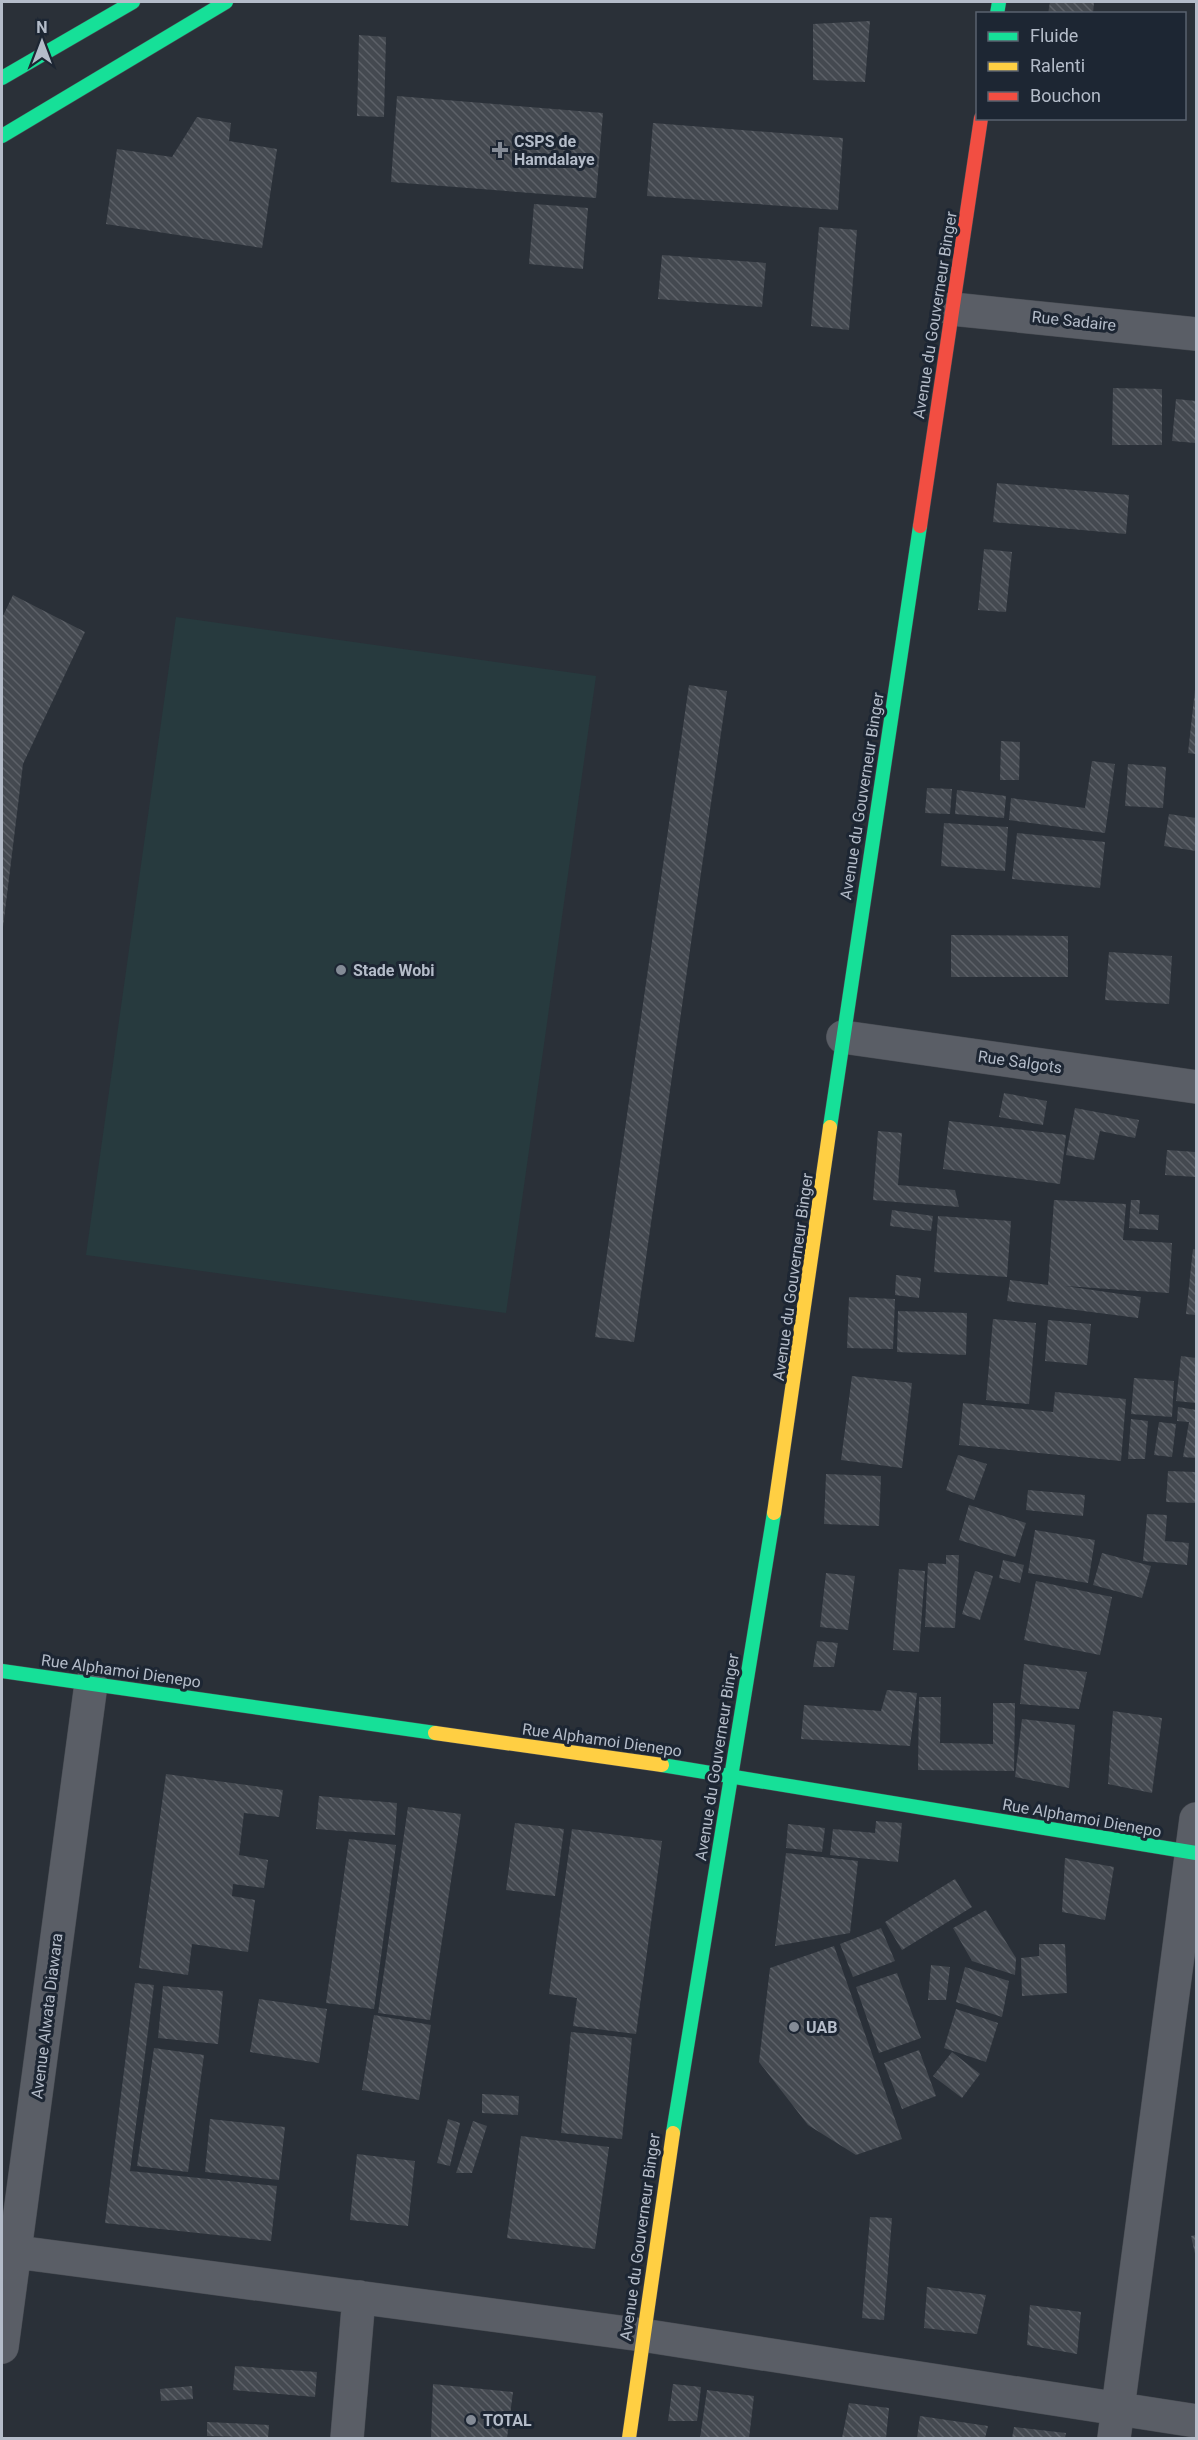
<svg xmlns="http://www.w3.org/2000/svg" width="1198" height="2440" font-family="Roboto,sans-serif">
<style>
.pitch{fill:#273a3e}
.building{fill:url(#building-back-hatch)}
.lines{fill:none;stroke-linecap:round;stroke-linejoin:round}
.street-casing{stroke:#484c53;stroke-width:34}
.fast-casing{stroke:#484c53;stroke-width:15}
.slow-casing{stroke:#484c53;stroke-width:15}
.jam-casing{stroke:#484c53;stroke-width:15}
.street{stroke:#5a5e66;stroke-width:33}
.fast{stroke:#16e098;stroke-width:14}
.slow{stroke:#ffcf43;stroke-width:14}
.jam{stroke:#f24e42;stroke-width:14}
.poi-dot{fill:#848b96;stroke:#1d2633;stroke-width:2}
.labels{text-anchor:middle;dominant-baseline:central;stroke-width:6;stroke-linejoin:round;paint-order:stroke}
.poi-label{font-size:16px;font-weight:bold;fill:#b4bcc9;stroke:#1d2633;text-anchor:start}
.street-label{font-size:16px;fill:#b4bcc9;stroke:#1d2633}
</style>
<defs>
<pattern id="building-back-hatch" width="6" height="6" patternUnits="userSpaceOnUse" patternTransform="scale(1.5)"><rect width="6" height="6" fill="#444950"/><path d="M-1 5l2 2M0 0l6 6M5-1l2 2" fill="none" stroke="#5d6168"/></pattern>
</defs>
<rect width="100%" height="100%" fill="#2a3038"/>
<path class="pitch" d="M176,617L596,676L506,1313L86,1255Z"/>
<path class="building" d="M1050,2H1094L1093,14H1048Z
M870,21L865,82L813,80V24Z
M359,35L386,37L384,117L357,116Z
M397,96L603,113L596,198L391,182Z
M197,117L231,123L229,141L277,149L262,248L106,224L117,149L172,157Z
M653,123L843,138L838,210L647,196Z
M534,204L588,208L583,269L529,264Z
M819,227L857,230L849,330L811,326Z
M662,255L766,263L762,307L658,299Z
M1113,388L1162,389V445H1112Z
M1176,399L1196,401V443L1172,441Z
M997,483L1129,495L1126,534L993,522Z
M984,549L1012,552L1006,612L978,610Z
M13,595L85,632L23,764L3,927L2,618Z
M689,685L727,691L634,1342L595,1337Z
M1195,690H1196V754L1188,753Z
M1001,741L1020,742L1019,780H1000Z
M1092,761L1115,764L1105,833L1009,820L1011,798L1085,808Z
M1128,764L1166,767L1163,808L1125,806Z
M927,788L952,789L950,814L925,813Z
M957,790L1006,796L1004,818L955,814Z
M1169,814L1196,818V851L1164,846Z
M944,823L1008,827L1005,871L941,866Z
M1017,833L1105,842L1100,888L1012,879Z
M951,935L1068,936V977H951Z
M1109,952L1172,956L1169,1004L1105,1000Z
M1004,1093L1047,1101L1043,1125L999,1117Z
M1075,1108L1139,1120L1135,1138L1100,1131L1094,1160L1066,1155Z
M949,1121L1066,1135L1060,1184L943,1169Z
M878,1131L902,1133L898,1185L955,1190L959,1207L873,1200Z
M1167,1150L1196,1152V1177L1165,1175Z
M1054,1200L1126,1204L1123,1240L1172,1243L1169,1293L1065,1286L1141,1297L1138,1318L1007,1301L1010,1280L1048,1285Z
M1131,1200H1140L1139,1214L1159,1215L1158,1230L1129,1228Z
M892,1210L933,1216L931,1231L890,1226Z
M938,1216L1011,1221L1007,1277L934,1272Z
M1193,1249L1196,1250V1315L1186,1314Z
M896,1275L921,1278L919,1298L895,1295Z
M849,1297L895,1299L893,1349L847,1348Z
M898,1311L967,1313L966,1355L897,1352Z
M993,1319L1036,1323L1029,1404L986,1400Z
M1048,1320L1091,1324L1087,1365L1045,1361Z
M1181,1356L1196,1358V1403L1176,1401Z
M852,1376L912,1383L902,1468L841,1460Z
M1134,1378L1174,1381L1172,1417L1131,1414Z
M1055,1392L1126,1399L1121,1461L959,1445L963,1403L1053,1412Z
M1178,1407L1196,1410V1458L1183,1457L1189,1422L1177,1421Z
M1131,1419L1148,1421L1145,1459H1128Z
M1159,1422L1176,1424L1172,1457L1154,1455Z
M958,1455L987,1464L974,1500L946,1490Z
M1168,1471L1196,1472V1503L1166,1502Z
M826,1474L881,1476L879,1526L824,1524Z
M1028,1490L1085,1495L1083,1516L1026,1510Z
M969,1505L1026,1523L1015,1557L959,1540Z
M1147,1514L1167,1515L1165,1541L1189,1543L1187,1565L1143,1561Z
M1035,1530L1095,1540L1088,1583L1028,1573Z
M1102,1553L1151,1566L1142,1598L1093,1585Z
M946,1555H959L955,1628L925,1627L928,1563L946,1564Z
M1003,1560L1024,1565L1020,1583L999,1578Z
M899,1569L925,1571L919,1652L893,1650Z
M975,1571L993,1576L980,1620L962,1614Z
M826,1573L855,1576L848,1630L820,1627Z
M1036,1581L1112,1597L1100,1655L1024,1640Z
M817,1641L838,1643L834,1667H813Z
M1024,1664L1087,1672L1079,1709L1020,1704Z
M887,1690L917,1693L910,1746L801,1739L804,1705L881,1711Z
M919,1697H941L940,1743L993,1744V1703H1015L1014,1771L918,1770Z
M1113,1711L1162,1718L1152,1793L1108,1784Z
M1022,1719L1075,1725L1069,1788L1015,1777Z
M166,1774L283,1790L279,1817L244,1813L239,1855L268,1860L264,1888L233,1884L232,1896L255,1900L248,1952L192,1944L188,1975L139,1968Z
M319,1796L397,1803L395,1835L316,1829Z
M408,1807L461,1814L430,2020L378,2013Z
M876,1821L902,1823L898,1862L830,1855L833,1829L875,1833Z
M515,1823L564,1829L555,1896L506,1890Z
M788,1824L825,1828L822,1852L786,1848Z
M572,1829L662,1841L636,2034L573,2026L577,1998L549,1994Z
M349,1839L396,1845L374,2009L326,2003Z
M786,1853L858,1861L850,1933L775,1946Z
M1065,1858L1114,1867L1105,1920L1062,1912Z
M955,1879L972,1907L902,1950L885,1922Z
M986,1910L1016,1958L1015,1975L972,1961L953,1928Z
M881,1928L895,1961L853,1977L840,1944Z
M1039,1944H1065L1067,1993L1022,1996L1021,1958L1039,1956Z
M834,1946L902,2139L856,2155L808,2125L759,2062L770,1968Z
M931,1965L950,1967L946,2000H928Z
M965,1967L1009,1981L1002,2017L956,2002Z
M897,1973L921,2038L879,2053L856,1987Z
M135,1983L154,1985L130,2171L277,2186L271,2241L105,2223Z
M163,1986L223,1991L218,2044L158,2038Z
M259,1999L327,2009L319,2063L250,2052Z
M956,2009L998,2023L986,2062L944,2048Z
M374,2015L431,2025L419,2100L362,2090Z
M571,2032L632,2038L622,2139L561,2133Z
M154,2048L204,2055L188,2172L137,2166Z
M919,2050L936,2096L902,2109L884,2063Z
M952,2052L980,2074L962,2098L933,2076Z
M482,2094L519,2096L518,2115L482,2113Z
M210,2119L285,2127L279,2180L205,2172Z
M448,2119L460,2123L450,2166L437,2163Z
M473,2121L487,2126L472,2173H456Z
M521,2136L609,2147L595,2249L507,2238Z
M357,2154L415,2161L408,2226L350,2220Z
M870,2217L892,2218L884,2320L862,2318Z
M1196,2235V2258L1191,2236Z
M927,2287L986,2295L977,2334L924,2328Z
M1030,2305L1081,2312L1077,2354L1027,2345Z
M235,2366L317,2372L315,2397L233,2390Z
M433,2384L513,2392L507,2438H431Z
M673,2384L701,2387L697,2421H668Z
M192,2386L193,2399L161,2401L160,2389Z
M707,2390L754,2396L749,2438H700Z
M849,2403L889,2408L886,2438H842Z
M920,2416L988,2426L985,2438H917Z
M207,2422L269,2425L268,2438L207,2436Z
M1014,2427L1066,2433L1065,2438H1012Z"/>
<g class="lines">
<defs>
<path id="street" d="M952,309L1196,334
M843,1037L1196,1087
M2,2250L642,2335L1196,2421
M2,2347L91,1684
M347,2438L359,2297
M1114,2438L1196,1819"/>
<path id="fast" d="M997,14L999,2
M2,78L133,2
M2,136L226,2
M830,1127L920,526
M2,1671L435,1733
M662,1765L1196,1853
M673,2133L774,1513"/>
<path id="slow" d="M774,1513L830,1127
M435,1733L662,1765
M629,2438L673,2133"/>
<path id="jam" d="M920,526L981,118"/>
</defs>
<use href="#street" class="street-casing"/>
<use href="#fast" class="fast-casing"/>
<use href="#slow" class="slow-casing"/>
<use href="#jam" class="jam-casing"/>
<use href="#street" class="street"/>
<use href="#fast" class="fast"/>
<use href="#slow" class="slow"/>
<use href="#jam" class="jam"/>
</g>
<g class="poi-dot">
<path d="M497 141h6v6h6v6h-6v6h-6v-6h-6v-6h6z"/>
<circle cx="341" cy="970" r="6"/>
<circle cx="794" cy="2027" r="6"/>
<circle cx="471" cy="2420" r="6"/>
</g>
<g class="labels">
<g class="poi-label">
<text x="514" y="141">CSPS de<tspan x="514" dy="18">Hamdalaye</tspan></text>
<text x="353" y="970">Stade Wobi</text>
<text x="806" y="2027">UAB</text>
<text x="483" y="2420">TOTAL</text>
</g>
<g class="street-label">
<text transform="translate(935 315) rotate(-81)">Avenue du Gouverneur Binger</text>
<text transform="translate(1074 321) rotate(6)">Rue Sadaire</text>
<text transform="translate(862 796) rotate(-81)">Avenue du Gouverneur Binger</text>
<text transform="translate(1020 1062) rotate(8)">Rue Salgots</text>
<text transform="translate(793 1277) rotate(-82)">Avenue du Gouverneur Binger</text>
<text transform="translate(121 1671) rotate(8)">Rue Alphamoi Dienepo</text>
<text transform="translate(602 1740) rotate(8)">Rue Alphamoi Dienepo</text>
<text transform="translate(717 1757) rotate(-81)">Avenue du Gouverneur Binger</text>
<text transform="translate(1082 1818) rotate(10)">Rue Alphamoi Dienepo</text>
<text transform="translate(47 2016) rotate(-83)">Avenue Alwata Diawara</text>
<text transform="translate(640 2237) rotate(-82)">Avenue du Gouverneur Binger</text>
</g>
</g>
<rect width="1198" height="2440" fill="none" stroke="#b4bcc9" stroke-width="6"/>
<rect x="976" y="12" width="210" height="108" fill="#1d2633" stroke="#59626f" stroke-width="1.5"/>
<rect x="988" y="32" width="30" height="9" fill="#16e098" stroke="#59626f" stroke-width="1.5"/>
<text x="1030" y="42" font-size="18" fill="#b4bcc9">Fluide</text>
<rect x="988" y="62" width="30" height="9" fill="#ffcf43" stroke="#59626f" stroke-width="1.5"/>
<text x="1030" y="72" font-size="18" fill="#b4bcc9">Ralenti</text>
<rect x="988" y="92" width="30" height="9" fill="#f24e42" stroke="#59626f" stroke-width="1.5"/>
<text x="1030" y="102" font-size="18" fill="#b4bcc9">Bouchon</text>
<g transform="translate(42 42)" stroke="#1d2633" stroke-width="4.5" paint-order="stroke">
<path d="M0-4.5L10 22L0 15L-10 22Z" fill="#b4bcc9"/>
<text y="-9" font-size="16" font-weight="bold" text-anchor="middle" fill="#b4bcc9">N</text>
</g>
</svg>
